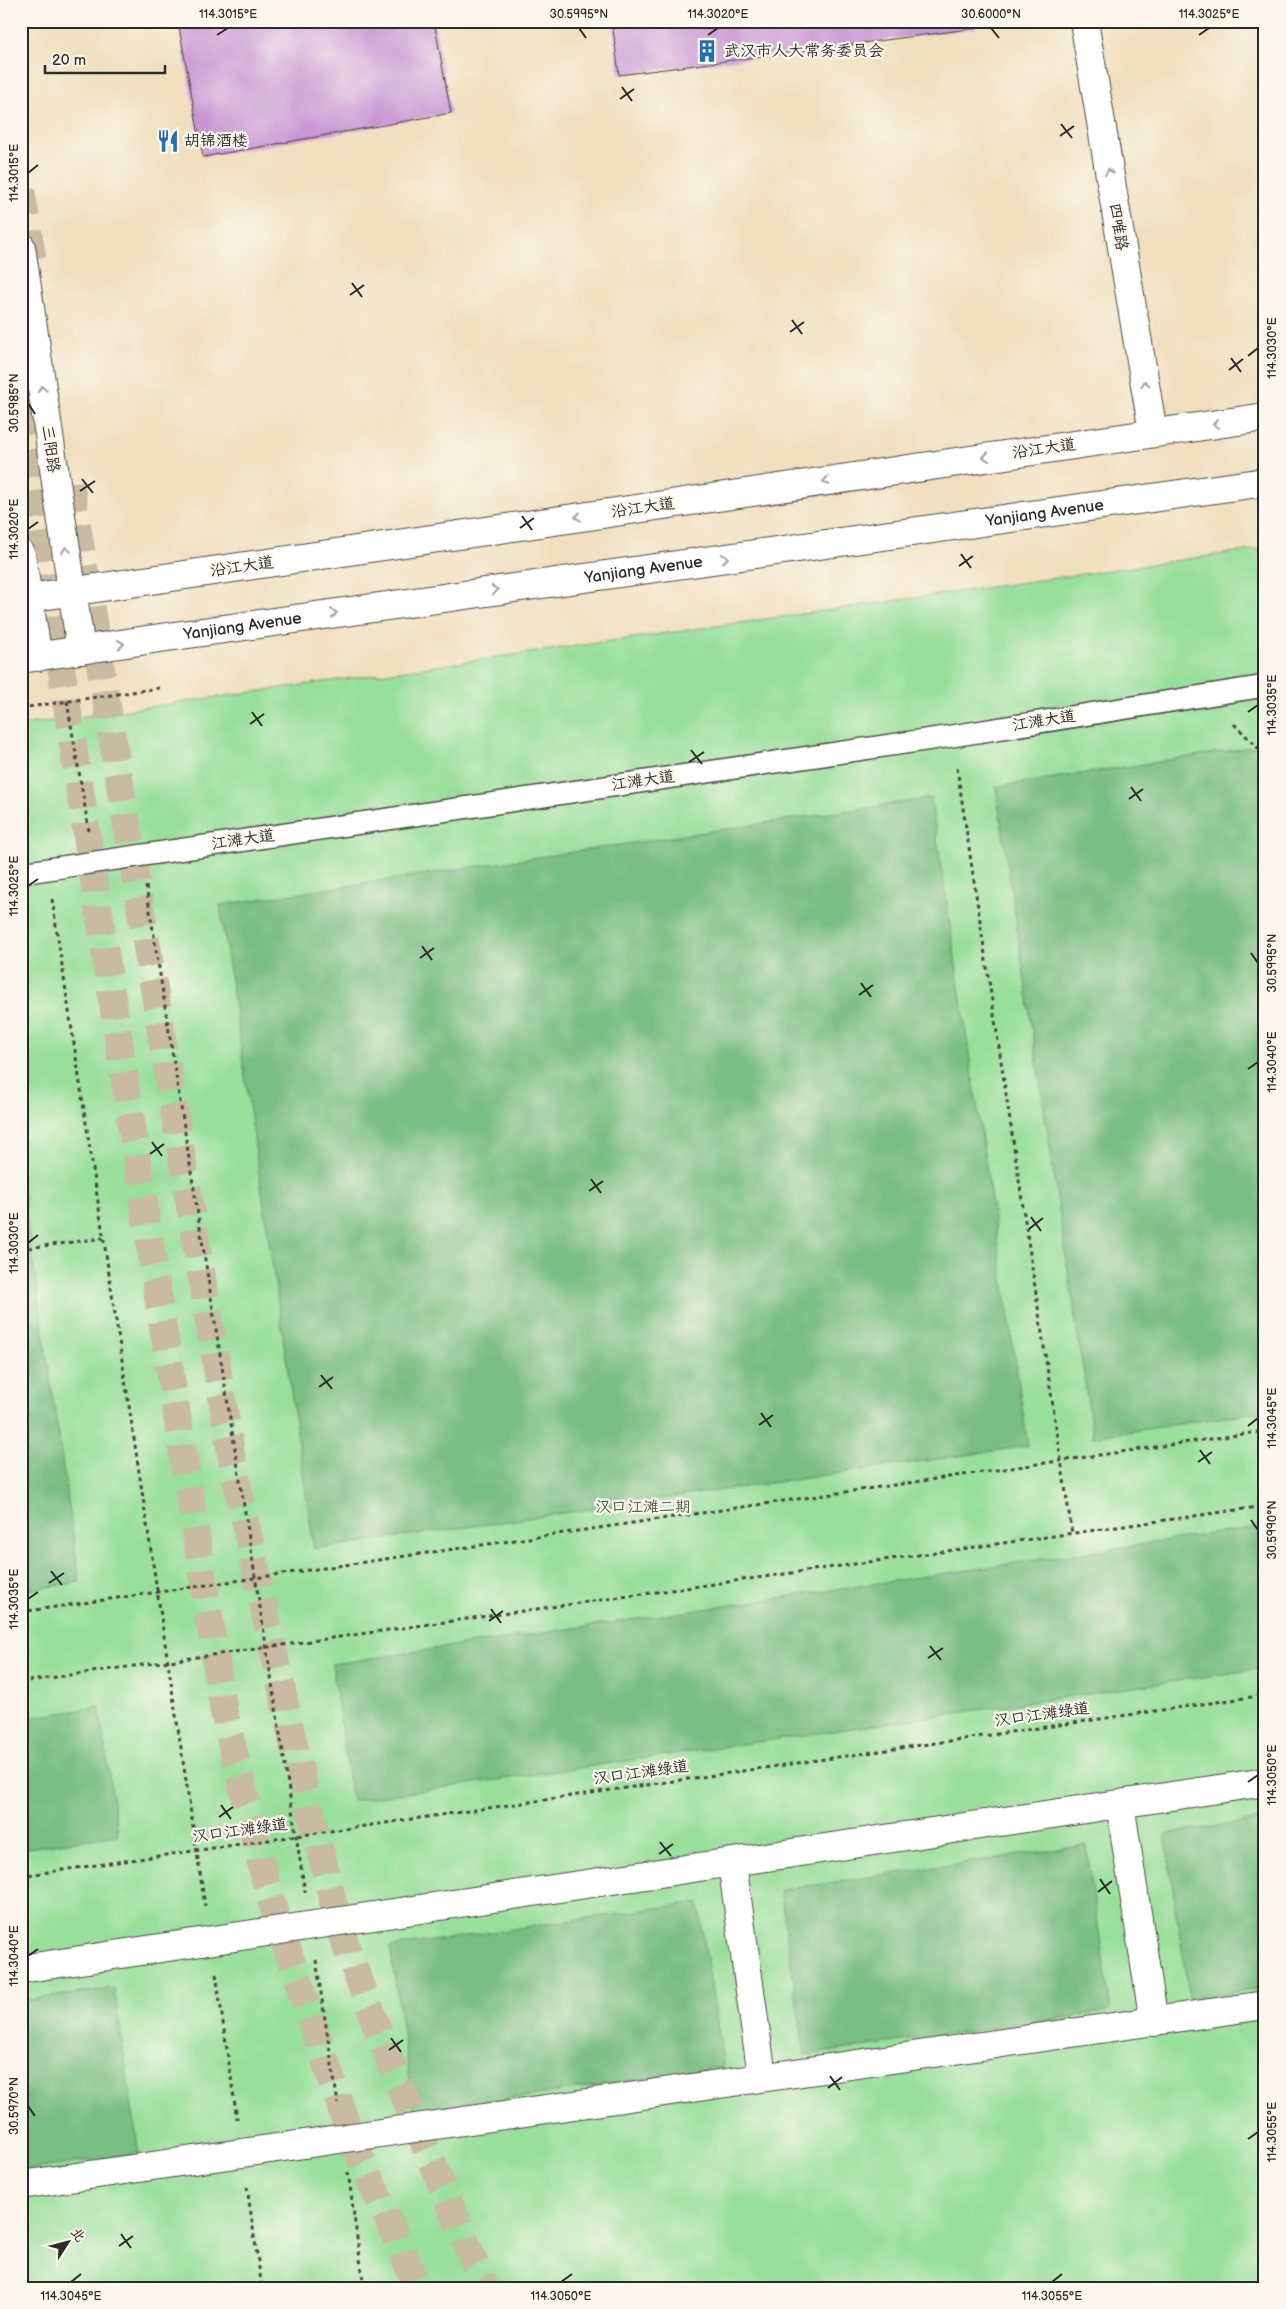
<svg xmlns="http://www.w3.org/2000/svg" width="1286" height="2309" font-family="'Balsamiq Sans','LXGW WenKai TC',sans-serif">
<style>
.green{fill:#97df9a;stroke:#618562}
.forest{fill:#79be82;stroke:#527456}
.building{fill:#c996d5}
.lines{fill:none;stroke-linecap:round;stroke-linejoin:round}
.primary-tunnel{stroke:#c9bba1;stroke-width:28;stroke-dasharray:28 14;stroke-linecap:butt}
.lane-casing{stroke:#494641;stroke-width:24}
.street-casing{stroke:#494641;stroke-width:30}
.secondary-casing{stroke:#494641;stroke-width:30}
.primary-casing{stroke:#494641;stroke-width:30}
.path{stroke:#494641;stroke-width:3;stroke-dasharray:4 4;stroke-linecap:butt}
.lane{stroke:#fff;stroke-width:21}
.street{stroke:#fff;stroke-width:28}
.secondary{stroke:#fff;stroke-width:28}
.primary{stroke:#fff;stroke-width:28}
.oneway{stroke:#a0a0a0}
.ticks{fill:none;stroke:#2b2b2b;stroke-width:2}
.labels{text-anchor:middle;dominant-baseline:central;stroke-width:4.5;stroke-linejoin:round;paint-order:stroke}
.poi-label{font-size:16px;fill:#2b2b2b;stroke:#fbf7ec;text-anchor:start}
.street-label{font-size:16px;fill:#2b2b2b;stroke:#fbf7ec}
.park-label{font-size:16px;fill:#465847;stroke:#fbf7ec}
.neatline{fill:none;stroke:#2b2b2b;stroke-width:2}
.ticks-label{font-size:12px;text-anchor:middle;fill:#2b2b2b}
</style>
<rect width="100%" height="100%" fill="#fbf7ec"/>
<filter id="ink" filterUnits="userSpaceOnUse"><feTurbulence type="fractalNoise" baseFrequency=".02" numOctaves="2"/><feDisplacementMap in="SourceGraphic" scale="10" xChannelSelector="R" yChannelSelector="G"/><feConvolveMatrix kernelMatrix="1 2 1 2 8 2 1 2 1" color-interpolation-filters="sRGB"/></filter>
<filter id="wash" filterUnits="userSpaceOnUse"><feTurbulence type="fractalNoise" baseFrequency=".0096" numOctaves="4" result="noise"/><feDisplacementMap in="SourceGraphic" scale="20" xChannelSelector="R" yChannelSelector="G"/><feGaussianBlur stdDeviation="1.12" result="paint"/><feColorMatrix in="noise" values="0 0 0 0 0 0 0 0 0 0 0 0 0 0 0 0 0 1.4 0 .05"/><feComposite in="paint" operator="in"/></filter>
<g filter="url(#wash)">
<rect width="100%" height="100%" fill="#f0dfbe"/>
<path class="green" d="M1265,548V2288H21V725Z"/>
<path class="forest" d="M1265,745V1411L1093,1437L996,787Z
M931,798L1028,1446L314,1549L220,905Z
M21,1180L80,1582L21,1591Z
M1265,1526V1668L352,1801L332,1664Z
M99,1707L118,1835L21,1849V1719Z
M1265,1819V1988L1189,1999L1165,1834Z
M1086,1845L1111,2011L805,2055L780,1890Z
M698,1902L724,2067L415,2113L390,1947Z
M114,1988L139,2153L21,2171V2001Z"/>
<g id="blocks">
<path class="building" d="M178,21H434L451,113L203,157Z
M612,21H976L977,28L619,75Z"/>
</g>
</g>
<g filter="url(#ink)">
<use href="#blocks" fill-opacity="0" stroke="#494641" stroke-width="1"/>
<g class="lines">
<path class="primary-tunnel" d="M21,190L35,273
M21,408L153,1264L224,1712L269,1895L349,2132L418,2288
M70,483L233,1465L295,1751L341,1933L399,2084L485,2288"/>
<defs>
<path id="lane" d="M21,873L952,736L1265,686"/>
<path id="street" d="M1120,1804L1154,2022
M732,1863L762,2076
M21,1969L1265,1782
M21,2185L1265,2005"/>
<path id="secondary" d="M1084,21L1153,432"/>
<g id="primary">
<path d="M21,247L81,650"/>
<path d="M21,554L38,657"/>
<path d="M21,599L1265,417"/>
<path id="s1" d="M21,659L153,639L1265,482"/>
</g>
</defs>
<use href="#lane" class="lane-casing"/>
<use href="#street" class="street-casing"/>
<use href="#secondary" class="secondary-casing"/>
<use href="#primary" class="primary-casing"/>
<path class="path" d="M67,701L89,831
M21,708L160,688
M1234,724L1265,755
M957,768L1072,1533
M146,886L305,1892
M52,899L205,1906
M21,1249L103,1238
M21,1612L1265,1431
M21,1682L1265,1506
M21,1876L1265,1695
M316,1960L338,2104
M216,1974L237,2119
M348,2172L364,2288
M247,2187L262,2288
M21,2256L26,2288"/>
<use href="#lane" class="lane"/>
<use href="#street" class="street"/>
<use href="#secondary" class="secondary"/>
<use href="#primary" class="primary"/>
</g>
<defs><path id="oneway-chevron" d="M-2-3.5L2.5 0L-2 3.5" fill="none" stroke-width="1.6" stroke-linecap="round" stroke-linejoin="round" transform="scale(1.25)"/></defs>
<g class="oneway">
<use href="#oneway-chevron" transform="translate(1109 172) rotate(-99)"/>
<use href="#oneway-chevron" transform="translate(1145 384) rotate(-99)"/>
<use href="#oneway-chevron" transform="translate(42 389) rotate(-98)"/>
<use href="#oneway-chevron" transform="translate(1216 424) rotate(172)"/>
<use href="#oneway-chevron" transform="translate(986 457) rotate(172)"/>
<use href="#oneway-chevron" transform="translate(826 481) rotate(172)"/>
<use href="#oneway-chevron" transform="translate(578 517) rotate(172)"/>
<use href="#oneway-chevron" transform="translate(66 550) rotate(-99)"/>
<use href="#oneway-chevron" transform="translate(725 558) rotate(-8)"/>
<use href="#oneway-chevron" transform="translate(495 590) rotate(-8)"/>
<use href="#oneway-chevron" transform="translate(334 613) rotate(-8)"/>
<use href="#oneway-chevron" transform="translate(121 644) rotate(-9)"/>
</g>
</g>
<path class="ticks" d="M579,28L586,38M991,28L999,38M217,35L228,28M708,35L718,28M1199,35L1209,28M622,87L632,101M620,99L634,89M1061,124L1072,138M1060,136L1074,126M28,173L38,165M352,283L362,297M350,295L364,285M792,320L802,334M790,332L804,322M1248,356L1258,348M1231,358L1241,372M1229,370L1243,359M28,403L35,414M82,479L93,493M80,491L95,481M522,516L532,530M520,528L534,518M28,529L38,522M961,554L971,568M959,566L973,556M252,712L262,726M1248,712L1258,705M250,724L264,714M691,750L702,764M689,762L704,752M1131,787L1141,801M1129,799L1143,789M28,886L38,879M422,946L432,960M1251,953L1258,963M420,958L434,948M861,983L871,997M859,995L873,985M1248,1069L1258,1062M152,1142L162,1156M150,1154L164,1144M591,1179L601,1193M589,1191L603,1181M1031,1217L1041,1231M1029,1229L1043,1218M28,1243L38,1235M321,1375L332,1389M319,1387L333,1377M761,1413L771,1427M759,1425L773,1415M1248,1426L1258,1418M1200,1450L1210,1464M1198,1462L1212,1452M1251,1520L1258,1530M51,1571L62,1585M49,1583L64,1573M28,1599L38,1592M491,1609L501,1623M489,1621L503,1611M930,1646L941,1660M928,1658L943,1648M1248,1782L1258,1775M221,1805L231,1819M219,1817L233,1807M660,1842L671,1856M659,1854L673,1844M1100,1879L1110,1894M1098,1892L1112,1881M28,1956L38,1949M391,2038L401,2052M389,2050L403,2040M830,2076L840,2090M828,2088L842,2077M28,2106L35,2116M1248,2139L1258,2132M121,2234L131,2248M119,2246L133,2236M71,2282L81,2274M561,2282L572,2274M1052,2282L1062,2274"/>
<defs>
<symbol id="building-bare" viewBox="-9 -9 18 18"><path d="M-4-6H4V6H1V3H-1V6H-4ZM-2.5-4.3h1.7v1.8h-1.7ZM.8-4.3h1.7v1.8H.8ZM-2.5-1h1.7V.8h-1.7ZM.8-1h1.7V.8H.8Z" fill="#1f6fb2" stroke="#fbf7ec" stroke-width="2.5" paint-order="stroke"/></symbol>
<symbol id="restaurant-bare" viewBox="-9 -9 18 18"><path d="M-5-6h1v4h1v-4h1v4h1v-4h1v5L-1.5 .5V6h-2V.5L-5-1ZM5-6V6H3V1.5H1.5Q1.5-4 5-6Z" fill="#1f6fb2" stroke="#fbf7ec" stroke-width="2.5" paint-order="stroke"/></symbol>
</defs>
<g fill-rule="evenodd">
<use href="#building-bare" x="691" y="35" width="32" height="32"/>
<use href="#restaurant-bare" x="152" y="125" width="32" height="32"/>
</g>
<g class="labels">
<g class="poi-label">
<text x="724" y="51">武汉市人大常务委员会</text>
<text x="184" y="141">胡锦酒楼</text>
</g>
<g class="street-label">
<text transform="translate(1118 227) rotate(81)">四唯路</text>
<text transform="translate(50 449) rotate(82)">三阳路</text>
<text transform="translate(1044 449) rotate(-8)">沿江大道</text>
<text transform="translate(643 508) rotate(-8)">沿江大道</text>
<text stroke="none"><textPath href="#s1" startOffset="1034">Yanjiang Avenue</textPath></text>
<text transform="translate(242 567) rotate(-8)">沿江大道</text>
<text stroke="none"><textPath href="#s1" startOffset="629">Yanjiang Avenue</textPath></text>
<text stroke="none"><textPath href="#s1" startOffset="224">Yanjiang Avenue</textPath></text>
<text transform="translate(1044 721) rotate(-9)">江滩大道</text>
<text transform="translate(643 781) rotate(-8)">江滩大道</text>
<text transform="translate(243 840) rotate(-8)">江滩大道</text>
<text transform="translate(1042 1715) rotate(-8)">汉口江滩绿道</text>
<text transform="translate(641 1773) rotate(-8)">汉口江滩绿道</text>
<text transform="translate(240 1831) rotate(-8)">汉口江滩绿道</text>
</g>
<g class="park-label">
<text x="643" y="1507">汉口江滩二期</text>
</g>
</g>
<rect width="1286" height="2309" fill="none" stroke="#fbf7ec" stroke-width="55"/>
<g transform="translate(68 2242) rotate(54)" stroke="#fbf7ec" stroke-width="4" paint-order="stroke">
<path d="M0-4L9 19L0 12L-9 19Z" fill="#2b2b2b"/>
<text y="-8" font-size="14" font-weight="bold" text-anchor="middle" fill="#2b2b2b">北</text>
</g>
<path d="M45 65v8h120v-8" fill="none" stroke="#2b2b2b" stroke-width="2.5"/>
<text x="52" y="65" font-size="15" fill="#2b2b2b" stroke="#fbf7ec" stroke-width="4" paint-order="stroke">20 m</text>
<rect x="28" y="28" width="1230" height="2254" class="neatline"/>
<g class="ticks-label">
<text x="228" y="18">114.3015°E</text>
<text x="579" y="18">30.5995°N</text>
<text x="718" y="18">114.3020°E</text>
<text x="991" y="18">30.6000°N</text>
<text x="1209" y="18">114.3025°E</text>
<text transform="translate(14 173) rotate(-90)" y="4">114.3015°E</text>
<text transform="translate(1272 348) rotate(-90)" y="4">114.3030°E</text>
<text transform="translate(14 403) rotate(-90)" y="4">30.5985°N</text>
<text transform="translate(14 529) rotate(-90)" y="4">114.3020°E</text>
<text transform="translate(1272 705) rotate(-90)" y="4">114.3035°E</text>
<text transform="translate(14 886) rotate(-90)" y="4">114.3025°E</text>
<text transform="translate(1272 963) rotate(-90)" y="4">30.5995°N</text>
<text transform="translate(1272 1062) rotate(-90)" y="4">114.3040°E</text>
<text transform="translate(14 1243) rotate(-90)" y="4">114.3030°E</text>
<text transform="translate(1272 1418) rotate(-90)" y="4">114.3045°E</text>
<text transform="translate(1272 1530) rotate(-90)" y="4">30.5990°N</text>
<text transform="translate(14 1599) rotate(-90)" y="4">114.3035°E</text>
<text transform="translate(1272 1775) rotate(-90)" y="4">114.3050°E</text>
<text transform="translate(14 1956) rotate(-90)" y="4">114.3040°E</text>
<text transform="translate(14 2106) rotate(-90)" y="4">30.5970°N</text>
<text transform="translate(1272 2132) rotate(-90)" y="4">114.3055°E</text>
<text x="71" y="2300">114.3045°E</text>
<text x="561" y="2300">114.3050°E</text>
<text x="1052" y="2300">114.3055°E</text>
</g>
</svg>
